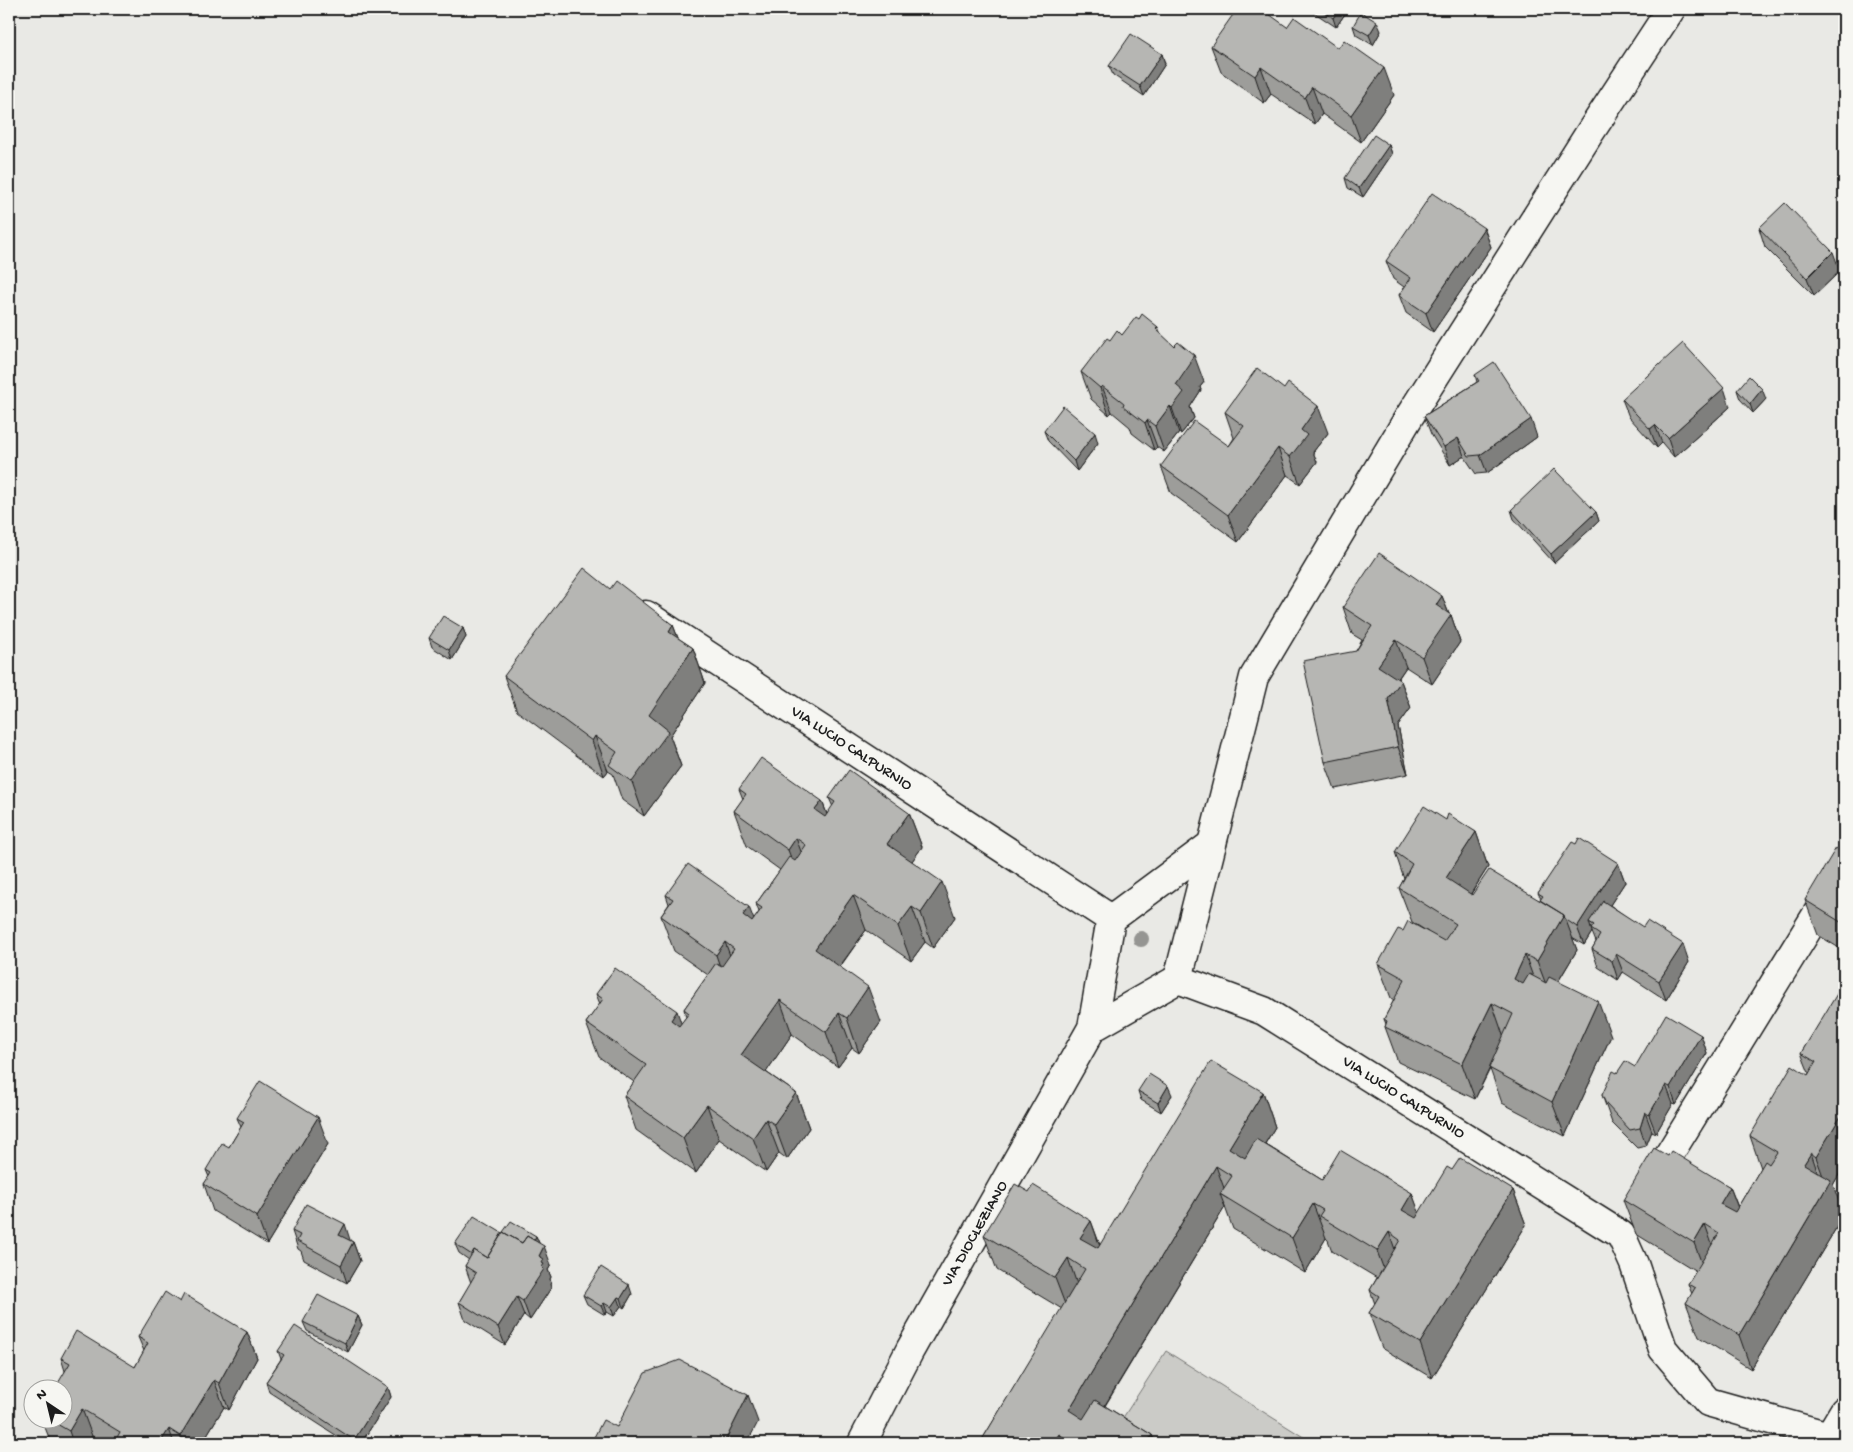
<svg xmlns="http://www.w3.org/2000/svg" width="1853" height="1452" font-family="'Gochi Hand',sans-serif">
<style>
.park{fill:#cbcbc7;stroke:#747472}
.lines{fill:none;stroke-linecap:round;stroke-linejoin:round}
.street-casing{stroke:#1c1c1c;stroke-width:31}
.street{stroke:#f6f6f2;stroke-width:28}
.tree{fill:#959592}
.wall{fill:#9d9d9a;stroke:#1c1c1c}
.shaded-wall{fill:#7f7f7d;stroke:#1c1c1c}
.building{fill:#b6b6b3;stroke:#1c1c1c}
.labels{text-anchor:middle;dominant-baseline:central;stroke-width:4;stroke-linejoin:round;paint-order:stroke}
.street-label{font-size:16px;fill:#1c1c1c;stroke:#f6f6f2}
</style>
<rect width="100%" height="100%" fill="#e9e9e5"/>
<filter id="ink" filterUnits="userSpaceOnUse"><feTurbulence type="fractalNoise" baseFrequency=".02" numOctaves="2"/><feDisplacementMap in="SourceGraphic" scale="10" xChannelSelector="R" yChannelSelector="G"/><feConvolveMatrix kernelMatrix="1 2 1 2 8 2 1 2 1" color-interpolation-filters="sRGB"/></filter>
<g filter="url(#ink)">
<path class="park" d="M1166,1351L1313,1443H1143L1117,1427Z"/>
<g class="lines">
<defs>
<g id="street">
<path id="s1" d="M646,615L1111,919"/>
<path d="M1178,979L1254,677L1409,417L1589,134L1671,9"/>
<path id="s2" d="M1178,979L1264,1011L1621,1235L1634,1264L1663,1349L1708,1402L1829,1436L1844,1411"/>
<path d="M1092,1028L1178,979"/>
<path d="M1651,1184L1844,870"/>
<path id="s3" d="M862,1443L910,1350L1092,1028L1111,919L1212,844"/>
</g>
</defs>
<use href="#street" class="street-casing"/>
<use href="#street" class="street"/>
</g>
<circle class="tree" cx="1141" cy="939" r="8"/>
<path class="wall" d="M1314,9H1346L1347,11L1336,27L1315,13Z
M1353,26L1381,31L1373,45L1356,35Z
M1287,27L1394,95L1361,142L1322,114L1315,124L1271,94L1264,103L1221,72L1211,46Z
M1162,54L1165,64L1144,96L1113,75L1109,66Z
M1389,145L1392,154L1363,197L1348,188L1345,178Z
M1484,228L1491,247L1433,332L1406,313L1399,295L1404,287L1393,279L1386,261Z
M1759,228L1840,271L1814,296L1765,247Z
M1139,319L1158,327L1161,334L1204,382L1200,387L1201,390L1190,407L1194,418L1181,434L1179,433L1164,452L1157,447L1154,450L1132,433L1130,427L1112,412L1109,415L1091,399L1081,372L1110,340L1122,335Z
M1475,375L1537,437L1487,473L1476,474L1464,456L1450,465L1431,434L1424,416L1477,382Z
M1737,390L1766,399L1753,413L1740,399Z
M1622,399L1730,407L1674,457L1662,443L1657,448L1629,417Z
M1225,412L1328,433L1313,452L1317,462L1300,484L1287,475L1238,542L1171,493L1161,466L1229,446L1234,438Z
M1044,431L1098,443L1077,471L1048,441Z
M1511,510L1596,512L1599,521L1554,563L1514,519Z
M610,589L673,625L678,638L693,648L705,683L670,736L681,766L644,816L622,800L613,774L608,771L604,776L517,711L504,676Z
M1442,596L1449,614L1451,615L1460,642L1432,684L1406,667L1398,679L1401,681L1411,708L1398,726L1408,774L1335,789L1325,762L1356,651L1362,640L1352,634L1343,607Z
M463,628L466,637L452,660L432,647L429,638Z
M739,789L822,801L827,814L833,807L829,798L909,813L922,847L912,861L955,917L933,948L925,942L911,961L866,930L840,967L881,1022L859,1053L852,1048L838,1067L792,1034L766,1072L796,1093L809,1128L787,1159L779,1153L766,1172L719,1139L696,1173L636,1130L624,1096L634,1082L599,1057L586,1023L600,1004L596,994L681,1024L686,1017L684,1009L708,975L674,951L661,916L669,904L666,895L754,920L759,912L756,904L780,870L747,846L734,811L743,799Z
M1446,820L1476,832L1488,867L1471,894L1472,895L1540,900L1541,899L1538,893L1576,844L1618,863L1625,882L1610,905L1689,962L1666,1000L1623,972L1618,980L1598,967L1592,949L1596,942L1592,932L1584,945L1572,938L1577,950L1558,982L1611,1036L1565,1136L1502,1103L1490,1069L1475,1099L1398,1062L1385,1027L1386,1024L1384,1019L1394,1000L1391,998L1378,964L1403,931L1428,932L1412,922L1399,888L1404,879L1395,852Z
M1844,853V951L1818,935L1805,900Z
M1844,985V1166L1833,1185L1844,1215L1751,1369L1699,1337L1686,1303L1692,1294L1688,1284L1696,1271L1636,1234L1623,1200L1668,1156L1730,1187L1738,1207L1761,1168L1750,1136L1808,1075L1809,1073L1801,1053Z
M1701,1035L1707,1053L1676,1105L1673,1104L1656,1133L1652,1131L1646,1146L1637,1148L1612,1123L1602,1095L1617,1073L1635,1067Z
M1138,1091L1172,1095L1161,1112L1141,1100Z
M1263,1092L1275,1127L1265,1144L1322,1180L1412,1193L1419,1213L1452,1170L1513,1190L1526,1225L1432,1378L1382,1348L1369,1313L1375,1304L1370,1290L1377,1278L1332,1251L1328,1240L1326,1238L1305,1273L1233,1229L1225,1207L1105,1406L1152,1435L1155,1443H980L1062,1309L997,1270L984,1235L1029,1192L1091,1221L1100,1245Z
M237,1118L328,1144L267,1244L213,1211L204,1184L209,1177L206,1170L229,1147L241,1127Z
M292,1231L351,1241L353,1242L360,1261L347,1283L304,1260L301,1251L298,1249Z
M502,1233L536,1236L539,1243L551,1265L548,1270L551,1277L550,1279L551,1283L550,1284L551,1288L530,1320L524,1315L505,1345L465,1320L459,1302L471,1283L465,1266L469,1260L459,1253L455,1244Z
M632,1294L624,1308L621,1306L614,1316L607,1312L605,1315L587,1304L583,1295Z
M180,1302L247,1332L257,1358L229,1410L224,1407L202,1443H103L92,1436L87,1443H55L50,1440L42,1420H62L65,1371L61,1358L135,1367L144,1351L138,1337Z
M358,1316L362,1325L348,1352L307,1331L303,1322Z
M278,1351L388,1387L391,1397L361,1443H348L269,1392L266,1382L281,1359Z"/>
<path class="shaded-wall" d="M1339,9H1346L1347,11L1336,27L1333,18Z
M1377,22L1381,31L1373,45L1369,35Z
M1162,54L1165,64L1144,96L1140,86Z
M1261,67L1271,94L1264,103L1255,76Z
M1384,68L1394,95L1361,142L1351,115Z
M1312,87L1322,114L1315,124L1305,98Z
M1389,145L1392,154L1363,197L1359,188Z
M1484,228L1491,247L1433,332L1426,313Z
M1833,252L1840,271L1814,296L1807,278Z
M1194,355L1204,382L1200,387L1201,390L1190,407L1194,418L1181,434L1172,408L1176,385L1190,361Z
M1102,386L1112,412L1109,415L1100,388Z
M1724,388L1730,407L1674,457L1668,438Z
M1762,389L1766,399L1753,413L1750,404Z
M1170,406L1179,433L1164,452L1155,426Z
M1318,406L1328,433L1313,452L1317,462L1300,484L1290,457L1301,430Z
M1531,419L1537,437L1487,473L1480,455Z
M1147,420L1157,447L1154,450L1145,423Z
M1655,425L1662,443L1657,448L1650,429Z
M1095,433L1098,443L1077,471L1074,461Z
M1458,438L1464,456L1450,465L1444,447Z
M1278,448L1287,475L1238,542L1228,515Z
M1596,512L1599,521L1554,563L1551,554Z
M1442,596L1450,617L1451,615L1460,642L1432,684L1422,657L1436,605Z
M673,625L686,659L693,648L705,683L670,736L681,766L644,816L632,782L669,632Z
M463,628L466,637L452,660L449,650Z
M1396,640L1406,667L1388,693L1378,666Z
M1401,681L1411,708L1398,726L1408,774L1398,747L1388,699Z
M595,736L608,771L604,776L592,741Z
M822,801L835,836L815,810Z
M909,813L922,847L900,878L887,844Z
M1476,832L1488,867L1459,912L1446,878Z
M796,838L809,873L801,884L788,850Z
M1618,863L1625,882L1595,928L1594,925L1589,922L1592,932L1584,945L1577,927Z
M942,882L955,917L933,948L921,913Z
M853,895L866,930L827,984L815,949Z
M749,907L762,941L743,915Z
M912,907L925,942L911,961L898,926Z
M1564,915L1577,950L1550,995L1537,961Z
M725,942L738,977L728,990L716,955Z
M1683,944L1689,962L1666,1000L1659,981Z
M1616,954L1623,972L1618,980L1612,961Z
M1525,955L1538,990L1526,1014L1514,979Z
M868,987L881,1022L859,1053L847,1018Z
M780,1000L792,1034L754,1090L741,1055Z
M1598,1001L1611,1036L1565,1136L1552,1102Z
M1492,1003L1504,1038L1475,1099L1462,1064Z
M677,1011L689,1046L671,1020Z
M839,1013L852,1048L838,1067L826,1032Z
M1701,1035L1707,1053L1676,1105L1670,1087Z
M1666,1085L1673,1104L1656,1133L1649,1115Z
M1168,1086L1172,1095L1161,1112L1158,1103Z
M1263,1092L1275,1127L1241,1183L1229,1148Z
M796,1093L809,1128L787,1159L774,1124Z
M707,1105L719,1139L696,1173L683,1138Z
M1844,1111V1166L1833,1185L1844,1215L1751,1369L1739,1335L1827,1187L1816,1157Z
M1645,1112L1652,1131L1646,1146L1640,1128Z
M318,1117L328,1144L267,1244L257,1217Z
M766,1119L779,1153L766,1172L753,1138Z
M1811,1153L1823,1188L1804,1164Z
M1216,1166L1228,1199L1220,1194L1225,1207L1082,1443L1069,1410Z
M1730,1187L1743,1221L1720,1204Z
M1513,1190L1526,1225L1432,1378L1420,1343Z
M1412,1193L1425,1228L1402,1210Z
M1313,1204L1326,1238L1305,1273L1292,1238Z
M1091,1221L1103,1255L1080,1238Z
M345,1224L351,1243L339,1235Z
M1705,1224L1717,1259L1707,1277L1694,1243Z
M1389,1232L1401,1267L1390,1286L1377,1251Z
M536,1236L540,1245L526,1253Z
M353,1242L360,1261L347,1283L341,1265Z
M544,1246L551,1265L548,1270L551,1277L550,1279L551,1283L550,1284L551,1288L530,1320L523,1301L539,1256Z
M1068,1258L1080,1293L1068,1312L1055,1278Z
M629,1285L632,1294L624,1308L621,1298Z
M517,1297L524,1315L505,1345L498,1327Z
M618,1297L621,1306L614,1316L611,1307Z
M604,1303L607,1312L605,1315L601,1306Z
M358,1316L362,1325L348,1352L345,1343Z
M247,1332L257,1358L229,1410L219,1383Z
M214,1380L224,1407L202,1443H183L180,1436Z
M388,1387L391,1397L361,1443H355L354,1440Z
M748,1395L758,1422L747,1443H724Z
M82,1409L92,1436L87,1443H73L69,1431Z
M169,1429L174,1443H160Z
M1059,1434L1062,1443H1053Z
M1152,1435L1155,1443H1149L1148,1441Z"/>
<path class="building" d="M1237,9H1262L1287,27L1294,17L1338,48L1344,40L1384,68L1351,115L1312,87L1305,98L1261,67L1255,76L1211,46Z
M1319,9H1339L1333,18Z
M1361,12L1377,22L1369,35L1353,26Z
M1131,34L1162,54L1140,86L1109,66Z
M1374,135L1389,145L1359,188L1345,178Z
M1432,193L1484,228L1426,313L1399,295L1411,278L1386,261Z
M1785,203L1833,252L1807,278L1759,228Z
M1142,314L1158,327L1156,329L1174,346L1178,342L1194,355L1190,361L1191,363L1176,385L1184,392L1172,408L1170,406L1155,426L1147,420L1145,423L1123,406L1124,403L1102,386L1100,388L1081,372L1107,338L1110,340L1117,330L1122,335L1136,317L1139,319Z
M1683,343L1724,388L1668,438L1655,425L1650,429L1622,399Z
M1494,362L1531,419L1480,455L1469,456L1458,438L1444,447L1424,416L1479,381L1475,375Z
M1257,368L1284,389L1288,383L1318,406L1301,430L1307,435L1290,457L1278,448L1228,515L1161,466L1194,421L1229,446L1244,426L1225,412Z
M1749,376L1762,389L1750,404L1737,390Z
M1063,406L1095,433L1074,461L1044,431Z
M1554,469L1596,512L1551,554L1511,510Z
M1379,553L1442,596L1436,605L1451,615L1422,657L1396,640L1378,666L1401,681L1388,699L1398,747L1325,762L1303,661L1356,651L1372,626L1343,607Z
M584,568L610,589L616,581L673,625L669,632L693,648L649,715L669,731L632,782L609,765L617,752L595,736L592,741L504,676Z
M443,616L463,628L449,650L429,638Z
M761,758L822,801L815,810L825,817L835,802L829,798L849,770L909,813L887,844L942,882L921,913L912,907L898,926L853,895L815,949L868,987L847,1018L839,1013L826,1032L780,1000L741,1055L796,1093L774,1124L766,1119L753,1138L707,1105L683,1138L624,1096L646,1065L586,1023L603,999L596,994L615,968L677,1011L671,1020L679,1026L689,1013L684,1009L716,963L722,966L734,949L725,942L716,955L661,916L673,899L666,895L688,864L749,907L743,915L752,922L762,908L756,904L789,857L795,861L806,845L796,838L788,850L734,811L746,794L739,789Z
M1424,806L1446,820L1448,814L1476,832L1446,878L1472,895L1489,870L1564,915L1537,961L1525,955L1514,979L1523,984L1529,974L1546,983L1549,977L1598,1001L1552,1102L1489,1068L1513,1014L1492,1003L1462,1064L1385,1027L1387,1021L1384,1019L1405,979L1378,964L1398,929L1403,931L1408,921L1444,941L1456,924L1399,888L1412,864L1395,852Z
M1579,838L1618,863L1577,927L1565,919L1564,915L1540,900L1543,896L1538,893L1572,842L1576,844Z
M1836,848L1844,853V924L1805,900Z
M1603,901L1643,927L1647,921L1683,944L1659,981L1616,954L1612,961L1592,949L1600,935L1591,929L1594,925L1589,922Z
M1843,984L1844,985V1111L1816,1157L1811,1153L1804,1164L1831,1180L1739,1335L1686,1303L1695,1288L1688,1284L1719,1233L1705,1224L1694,1243L1623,1200L1654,1148L1668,1156L1671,1151L1730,1187L1720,1204L1735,1212L1765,1161L1769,1164L1777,1152L1750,1136L1792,1065L1808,1075L1816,1062L1801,1053Z
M1666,1014L1701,1035L1670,1087L1666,1085L1649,1115L1645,1112L1640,1128L1630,1130L1606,1104L1602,1095L1613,1071L1617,1073L1625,1061L1635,1067Z
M1211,1061L1263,1092L1229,1148L1245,1158L1256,1139L1322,1180L1340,1150L1412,1193L1402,1210L1416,1218L1447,1167L1452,1170L1460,1158L1513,1190L1420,1343L1369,1313L1379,1296L1370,1290L1400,1240L1389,1232L1377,1251L1319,1216L1323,1210L1313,1204L1292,1238L1220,1194L1232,1176L1216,1166L1069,1410L1083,1419L1095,1400L1152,1435L1148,1441L1152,1443H1070L1071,1442L1059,1434L1053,1443H980L1085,1269L1068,1258L1055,1278L984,1235L1015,1184L1029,1192L1033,1185L1091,1221L1080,1238L1098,1248Z
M1149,1074L1168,1086L1158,1103L1138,1091Z
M260,1081L318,1117L257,1217L204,1184L211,1173L206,1170L222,1143L229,1147L244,1122L237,1118Z
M306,1204L345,1224L339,1235L353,1242L341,1265L297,1241L300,1235L292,1231Z
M474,1216L502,1233L487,1258L474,1250L472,1255L455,1244Z
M511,1221L536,1236L534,1240L527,1236L522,1243L503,1232Z
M503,1232L522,1243L527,1236L544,1246L539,1256L544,1259L542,1263L544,1264L542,1267L544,1269L523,1301L517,1297L498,1327L459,1302L476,1273L465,1266L474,1250L487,1258Z
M601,1267L629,1285L621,1298L618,1297L611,1307L604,1303L601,1306L583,1295Z
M165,1292L180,1302L184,1294L247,1332L219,1383L214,1380L180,1436L169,1429L160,1443H114L120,1432L82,1409L69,1431L50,1420H62V1390H54L70,1363L61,1358L76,1331L135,1367L148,1343L138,1337Z
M318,1295L358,1316L345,1343L303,1322Z
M295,1326L388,1387L354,1440L266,1382L284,1355L278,1351Z
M680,1360L748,1395L724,1443H591L603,1420L617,1427L645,1373Z"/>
</g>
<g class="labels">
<g class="street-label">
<text stroke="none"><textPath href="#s1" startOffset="245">VIA LUCIO CALPURNIO</textPath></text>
<text stroke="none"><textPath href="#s2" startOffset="256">VIA LUCIO CALPURNIO</textPath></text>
<text stroke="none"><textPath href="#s3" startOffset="238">VIA DIOCLEZIANO</textPath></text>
</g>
</g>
<rect width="1853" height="1452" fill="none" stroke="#f6f6f2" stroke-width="30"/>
<rect x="15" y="15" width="1823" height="1422" fill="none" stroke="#1c1c1c" stroke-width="2" filter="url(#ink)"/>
<g transform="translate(48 1404) rotate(325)"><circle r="24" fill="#f6f6f2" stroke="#9f9f9c"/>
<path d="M0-4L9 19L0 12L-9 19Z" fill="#1c1c1c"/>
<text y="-8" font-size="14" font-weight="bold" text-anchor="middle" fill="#1c1c1c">N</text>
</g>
</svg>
